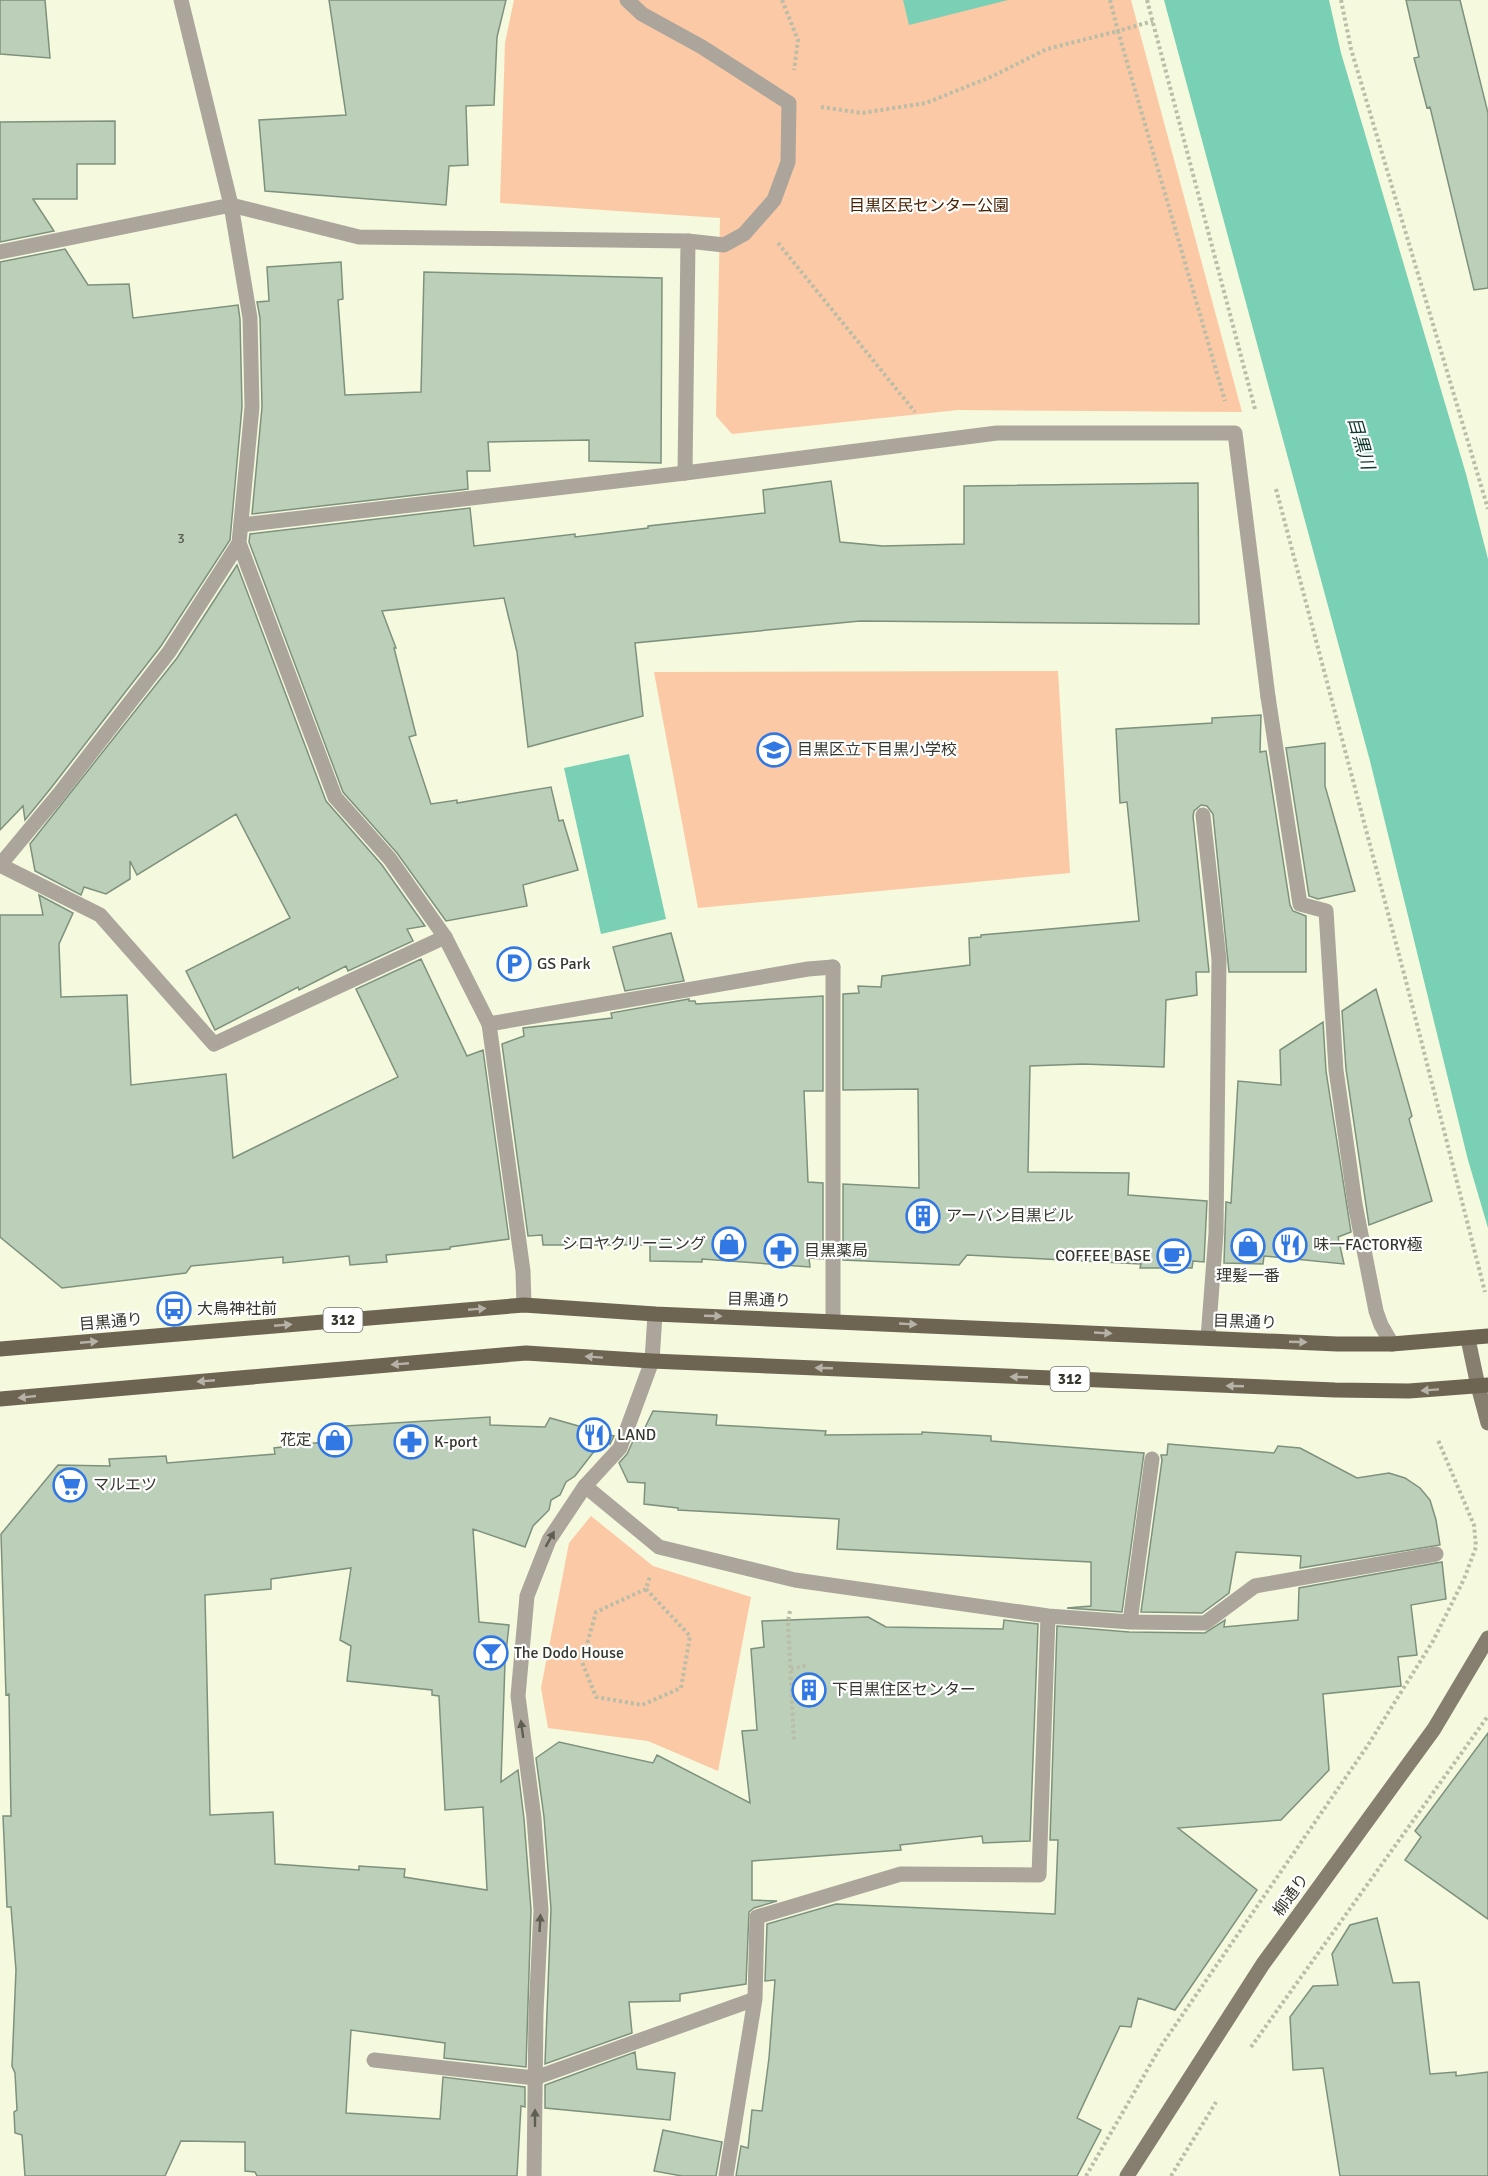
<svg xmlns="http://www.w3.org/2000/svg" width="1488" height="2176" font-family="Signika,'Noto Sans JP',sans-serif">
<style>
.green{fill:#fbc9a5}
.water{fill:#79d0b5}
.building{fill:#bbcfb9;stroke:#7e917d;stroke-width:1.5;fill-rule:evenodd}
.lines{fill:none;stroke-linecap:round;stroke-linejoin:round}
.path{stroke:#babda7;stroke-width:4;stroke-dasharray:3 3;stroke-linecap:butt}
.lane{stroke:#aba59b;stroke-width:15}
.street{stroke:#aba59b;stroke-width:15}
.secondary{stroke:#867f6f;stroke-width:15}
.primary{stroke:#6d6451;stroke-width:15}
.oneway{fill:#b6b2a8}
.oneway2{fill:#5f5e54}
.labels{text-anchor:middle;dominant-baseline:central;stroke-width:4.5;stroke-linejoin:round;paint-order:stroke}
.number-label{font-size:14px;fill:#575d50}
.shield{fill:#fff;stroke:#72736c;stroke-width:1.5}
.shield-label{font-size:15px;font-weight:bold;fill:#36372d}
.park-label{font-size:16px;fill:#482100;stroke:#fff}
.poi-label{font-size:16px;fill:#36372d;stroke:#fff;text-anchor:start}
.street-label{font-size:16px;fill:#36372d;stroke:#fff}
.water-label{font-size:18px;font-style:italic;fill:#0d372c;stroke:#fff}
</style>
<rect width="100%" height="100%" fill="#f5f9dd"/>
<path class="green" d="M514,0H1131L1242,412L958,410L732,434L716,416L720,218L500,203L505,43Z
M1058,671L1070,873L698,908L654,672Z
M591,1516L653,1566L751,1597L718,1771L648,1741L548,1728L541,1688L569,1543Z"/>
<path class="water" d="M903,0H1008L909,25Z
M1164,0H1329L1341,53L1466,474L1488,559V1228L1468,1160L1370,761Z
M629,754L666,919L601,934L564,768Z"/>
<path class="building" d="M0,0H45L50,58L0,54Z
M329,0H506L497,37L494,105L466,106L468,165L449,166L446,205L265,191L259,120L346,115Z
M1406,0H1460L1488,113V288L1474,290L1430,107L1427,108L1414,58L1419,57Z
M115,121V164H77V199H33L54,231L0,242V122Z
M65,249L88,285L129,284L133,318L238,305L240,319L242,407L230,540L161,646L51,788L25,820L23,806L0,830V262Z
M341,262L343,299L338,300L345,395L421,392L424,272L662,278L661,463L589,461V440L488,442L490,471H467L468,489L252,514L262,407L260,318L257,302L269,301L267,267Z
M831,481L840,542L883,546L964,544V486L1198,483L1199,624L860,621L635,643L643,716L528,747L517,652L504,598L382,611L396,648H394L416,735L409,737L431,804L457,800V803L551,787L559,821L563,820L578,870L523,885L527,906L446,921L397,853L343,792L249,542L250,534L470,508L474,546L575,534V537L648,528V526L765,513L763,490Z
M237,565L326,801L382,865L425,926L407,929L413,941L348,971L346,966L299,990L298,987L215,1030L186,971L290,918L236,814L137,875L130,861V879L106,894L84,887L81,895L35,871L30,844L177,658Z
M1261,715L1260,752L1266,751L1290,905L1293,911L1306,916V972H1229L1213,814L1207,806L1201,805L1194,811L1193,816L1209,972H1196L1197,995L1166,1000L1164,1067L1083,1064L1030,1066L1028,1172L1129,1173L1128,1195L1207,1201L1204,1262L1193,1261L1192,1268H1140L1141,1264L967,1255L959,1265L843,1260V1184L919,1188L918,1089L843,1090V994L859,993L858,986L881,987L882,976L970,965L969,938L981,937V935L1139,921L1127,802L1120,803L1116,729L1212,723V718Z
M1325,743V786L1355,891L1318,899L1309,896L1286,748Z
M39,895L73,913L59,944L61,997L127,995L131,1085L226,1074L233,1158L398,1077L356,989L421,959L467,1056L483,1050L509,1239L450,1247V1249L386,1255L387,1262L350,1265L349,1256L283,1263V1257L191,1266L186,1273L62,1288L0,1237V915H43Z
M671,933L684,981L625,991L613,947Z
M1376,989L1412,1116L1409,1119L1432,1201L1369,1225L1346,1069L1342,1011Z
M823,996V1091H804L808,1182L823,1183V1259L809,1258L810,1267L702,1259V1262L650,1261V1245H543L542,1235L528,1236L502,1044L524,1036L523,1028L612,1018L611,1013L689,999V1001H695L696,1004Z
M1323,1022L1326,1071L1351,1232L1338,1237L1344,1264L1264,1256L1263,1264L1224,1263L1226,1202L1231,1203L1238,1081L1281,1085L1280,1050Z
M653,1411L717,1415L716,1425L826,1431L825,1435L922,1434V1432L991,1436V1441L1144,1453L1122,1612L1067,1608L1091,1606V1562L837,1549L839,1519L678,1510V1508L644,1504L645,1483L628,1482L619,1463L627,1454L633,1441L638,1442Z
M490,1417V1425L545,1427L550,1418L614,1436L610,1444L606,1436L575,1476L566,1482L560,1495L551,1500L549,1510L533,1526L525,1547L473,1529L479,1622L509,1625L505,1662L501,1782L518,1770L524,1819L531,1910L526,2067L444,2058L445,2043L351,2030L346,2113L440,2119L443,2077L525,2087V2107L521,2106L517,2176H257L255,2172L245,2171V2142L181,2141L165,2176H25L22,2135L15,2133L14,2112L17,2110L15,2073L12,2066L16,1970L11,1907H7L3,1816H11L9,1694L6,1695L1,1534L58,1465L110,1466L109,1459L166,1456L167,1463L275,1454L274,1448L332,1441L330,1427ZM351,1568L340,1640L351,1646L347,1681L432,1690V1695L439,1696L445,1810L483,1807L487,1890L404,1877L405,1869L359,1866V1870L275,1864L273,1812L210,1815L205,1595L271,1589V1579Z
M1168,1444L1274,1453L1278,1446L1300,1448L1357,1478L1389,1473L1405,1478L1420,1488L1430,1500L1436,1520L1440,1545L1300,1568L1301,1556L1236,1552L1229,1593L1202,1613L1141,1612L1162,1460L1161,1455H1167Z
M1442,1562L1446,1599L1411,1605L1417,1655L1398,1657L1401,1686L1323,1694L1329,1770L1281,1820L1178,1828L1257,1890L1175,2010L1138,1998L1131,2027L1120,2026L1077,2118L1101,2130L1077,2176H736L741,2146L748,2148L752,2110L762,2111L769,2058L775,1980L765,1981L767,1924L836,1904L1055,1914L1058,1840H1050L1057,1626L1129,1632L1205,1633L1225,1620L1224,1627L1298,1620L1299,1588Z
M868,1617L886,1627L1003,1629L1004,1620L1038,1624L1030,1841L983,1843L982,1836L900,1845L901,1850L752,1861V1900L777,1901L754,1908L749,1912L746,1984L680,1994V2001L629,2002L632,2033L545,2064L551,1909L544,1817L536,1758L559,1742L653,1763L657,1755L750,1803L742,1731L757,1730L751,1649L764,1647L762,1621Z
M1488,1733V1919L1405,1860L1421,1837L1415,1831Z
M1377,1918L1393,1983L1419,1982L1430,2074L1456,2072V2076L1488,2072V2176H1340L1323,2068L1293,2070L1290,2017L1313,1986L1338,1985L1332,1954L1350,1925Z
M635,2052L637,2069L675,2073L670,2120L545,2108V2085Z
M663,2130L722,2142L716,2176H682L654,2171Z"/>
<g class="lines">
<path class="path" d="M782,0L798,40L794,70
M1110,0L1118,31L1153,21
M1147,0L1255,409
M1341,0L1351,49L1488,509
M821,107L862,113L926,103L993,76L1047,49L1118,31L1225,401
M778,243L915,412
M1276,489L1407,985L1485,1292
M646,1589L596,1612L582,1662L596,1697L642,1705L681,1688L690,1636L646,1589L650,1576
M790,1611L788,1621L794,1742
M791,1669L808,1665
M1251,2047L1488,1716
M1086,2176L1161,2046L1368,1745L1433,1641L1464,1579L1476,1547L1474,1525L1438,1440
M1171,2176L1216,2102"/>
<path class="lane" d="M627,0L642,14L702,47L789,103L788,162L774,200L744,234L724,245L688,241
M241,525L685,473
M1268,697L1300,904L1326,911L1336,1070L1355,1204L1376,1311L1381,1325L1392,1344
M1203,815L1219,959L1216,1233L1208,1338
M0,865L100,915L214,1044L445,937
M489,1024L808,969L833,967
M585,1486L659,1547L795,1580L1048,1616L1130,1622L1205,1623L1255,1586L1436,1554
M1130,1622L1152,1459
M374,2060L535,2078L755,1999L757,1917L901,1874L1039,1875L1048,1616
M726,2176L755,1999"/>
<path class="street" d="M0,252L231,205L359,237L688,241L685,473L997,433H1235L1268,697
M239,543L335,797L390,859L445,937L489,1024L523,1271L524,1305
M0,865L59,794L169,652L239,543L252,407L250,318L231,205L181,0
M833,1321V967
M534,2176L536,2013L541,1910L534,1818L518,1696L527,1596L549,1540L585,1486L620,1448L652,1361L655,1314"/>
<path class="secondary" d="M1468,1339L1478,1386L1488,1423
M1127,2176L1263,1964L1434,1729L1488,1638"/>
<path class="primary" d="M0,1349L524,1305L655,1314L1337,1344H1392L1488,1336
M0,1399L526,1353L652,1361L1335,1390L1409,1391L1488,1385"/>
</g>
<defs><path id="oneway-solid" d="M-6-.8H1V-3.2L6.5 0L1 3.2V.8H-6Z" transform="scale(1.5)"/></defs>
<g class="oneway">
<use href="#oneway-solid" transform="translate(477 1309) rotate(-5)"/>
<use href="#oneway-solid" transform="translate(713 1316) rotate(2)"/>
<use href="#oneway-solid" transform="translate(908 1324) rotate(3)"/>
<use href="#oneway-solid" transform="translate(283 1325) rotate(-5)"/>
<use href="#oneway-solid" transform="translate(1103 1333) rotate(3)"/>
<use href="#oneway-solid" transform="translate(89 1342) rotate(-5)"/>
<use href="#oneway-solid" transform="translate(1298 1342) rotate(2)"/>
<use href="#oneway-solid" transform="translate(594 1357) rotate(-176)"/>
<use href="#oneway-solid" transform="translate(400 1364) rotate(175)"/>
<use href="#oneway-solid" transform="translate(824 1368) rotate(-178)"/>
<use href="#oneway-solid" transform="translate(1019 1377) rotate(-178)"/>
<use href="#oneway-solid" transform="translate(206 1381) rotate(175)"/>
<use href="#oneway-solid" transform="translate(1235 1386) rotate(-178)"/>
<use href="#oneway-solid" transform="translate(1430 1390) rotate(176)"/>
<use href="#oneway-solid" transform="translate(27 1397) rotate(174)"/>
</g>
<g class="oneway2">
<use href="#oneway-solid" transform="translate(550 1539) rotate(-61)"/>
<use href="#oneway-solid" transform="translate(522 1729) rotate(-98)"/>
<use href="#oneway-solid" transform="translate(540 1923) rotate(-87)"/>
<use href="#oneway-solid" transform="translate(535 2118) rotate(-90)"/>
</g>
<defs>
<symbol id="school-ring" viewBox="-11 -11 22 22"><circle r="9.5" fill="#fff" stroke="#3178e5" stroke-width="1.5"/><path d="M0-5L7-2L0 1L-7-2ZM-4 1L0 2.5L4 1V4Q0 6-4 4Z" fill="#3178e5"/></symbol>
<symbol id="parking-ring" viewBox="-11 -11 22 22"><circle r="9.5" fill="#fff" stroke="#3178e5" stroke-width="1.5"/><path d="M-3.5-5.5H1a3.5 3.5 0 0 1 0 7H-1V5.5H-3.5ZM-1-3.4V-.6H.8a1.4 1.4 0 0 0 0-2.8Z" fill="#3178e5"/></symbol>
<symbol id="building-ring" viewBox="-11 -11 22 22"><circle r="9.5" fill="#fff" stroke="#3178e5" stroke-width="1.5"/><path d="M-4-6H4V6H1V3H-1V6H-4ZM-2.5-4.3h1.7v1.8h-1.7ZM.8-4.3h1.7v1.8H.8ZM-2.5-1h1.7V.8h-1.7ZM.8-1h1.7V.8H.8Z" fill="#3178e5"/></symbol>
<symbol id="shop-ring" viewBox="-11 -11 22 22"><circle r="9.5" fill="#fff" stroke="#3178e5" stroke-width="1.5"/><path d="M-5-2.5h2.3a2.7 3.5 0 0 1 5.4 0H5L5.5 6h-11ZM-1.5-2.5h3a1.5 2.3 0 0 0-3 0Z" fill="#3178e5"/></symbol>
<symbol id="restaurant-ring" viewBox="-11 -11 22 22"><circle r="9.5" fill="#fff" stroke="#3178e5" stroke-width="1.5"/><path d="M-5-6h1v4h1v-4h1v4h1v-4h1v5L-1.5 .5V6h-2V.5L-5-1ZM5-6V6H3V1.5H1.5Q1.5-4 5-6Z" fill="#3178e5"/></symbol>
<symbol id="pharmacy-ring" viewBox="-11 -11 22 22"><circle r="9.5" fill="#fff" stroke="#3178e5" stroke-width="1.5"/><path d="M-2-6h4v4h4v4h-4v4h-4v-4h-4v-4h4Z" fill="#3178e5"/></symbol>
<symbol id="cafe-ring" viewBox="-11 -11 22 22"><circle r="9.5" fill="#fff" stroke="#3178e5" stroke-width="1.5"/><path d="M-5.5-4.5H6V0H3Q3 3.5 0 3.5H-2.5Q-5.5 3.5-5.5 0ZM3-3.2v2h1.7v-2ZM-6 4.5H4V6H-6Z" fill="#3178e5"/></symbol>
<symbol id="bus-ring" viewBox="-11 -11 22 22"><circle r="9.5" fill="#fff" stroke="#3178e5" stroke-width="1.5"/><path d="M-5-6H5V4H4V6H2V4H-2V6H-4V4H-5ZM-3.5-4V0h7V-4ZM-3.5 1.2v1.5H-2V1.2ZM2 1.2v1.5H3.5V1.2Z" fill="#3178e5"/></symbol>
<symbol id="supermarket-ring" viewBox="-11 -11 22 22"><circle r="9.5" fill="#fff" stroke="#3178e5" stroke-width="1.5"/><path d="M-6-5.5h2.5l.6 2H6L4.5 2H-2.5L-4.4-4H-6ZM-1.5 3.2a1.3 1.3 0 1 0 .1 0ZM3 3.2a1.3 1.3 0 1 0 .1 0Z" fill="#3178e5"/></symbol>
<symbol id="bar-ring" viewBox="-11 -11 22 22"><circle r="9.5" fill="#fff" stroke="#3178e5" stroke-width="1.5"/><path d="M-6-5H6L.8 .8V4.5H3.5V6h-7V4.5H-.8V.8Z" fill="#3178e5"/></symbol>
</defs>
<g fill-rule="evenodd">
<use href="#school-ring" x="755" y="731" width="38" height="38"/>
<use href="#parking-ring" x="495" y="945" width="38" height="38"/>
<use href="#building-ring" x="904" y="1197" width="38" height="38"/>
<use href="#shop-ring" x="710" y="1225" width="38" height="38"/>
<use href="#restaurant-ring" x="1271" y="1226" width="38" height="38"/>
<use href="#shop-ring" x="1229" y="1227" width="38" height="38"/>
<use href="#pharmacy-ring" x="762" y="1232" width="38" height="38"/>
<use href="#cafe-ring" x="1155" y="1237" width="38" height="38"/>
<use href="#bus-ring" x="155" y="1290" width="38" height="38"/>
<use href="#restaurant-ring" x="575" y="1416" width="38" height="38"/>
<use href="#shop-ring" x="316" y="1421" width="38" height="38"/>
<use href="#pharmacy-ring" x="392" y="1423" width="38" height="38"/>
<use href="#supermarket-ring" x="51" y="1466" width="38" height="38"/>
<use href="#bar-ring" x="472" y="1634" width="38" height="38"/>
<use href="#building-ring" x="790" y="1671" width="38" height="38"/>
</g>
<g class="labels">
<g class="number-label">
<text x="181" y="538">3</text>
</g>
<g class="shield">
<rect x="323.5" y="1308" width="39" height="24" rx="4.5"/>
<rect x="1050.5" y="1367" width="39" height="24" rx="4.5"/>
</g>
<g class="shield-label">
<text x="343" y="1320">312</text>
<text x="1070" y="1379">312</text>
</g>
<g class="park-label">
<text x="929" y="206">目黒区民センター公園</text>
</g>
<g class="poi-label">
<text x="797" y="750">目黒区立下目黒小学校</text>
<text x="537" y="964">GS Park</text>
<text x="946" y="1216">アーバン目黒ビル</text>
<text x="706" y="1244" text-anchor="end">シロヤクリーニング</text>
<text x="1313" y="1245">味一FACTORY極</text>
<text x="804" y="1251">目黒薬局</text>
<text x="1151" y="1256" text-anchor="end">COFFEE BASE</text>
<text x="1248" y="1276" text-anchor="middle">理髪一番</text>
<text x="197" y="1309">大鳥神社前</text>
<text x="617" y="1435">LAND</text>
<text x="312" y="1440" text-anchor="end">花定</text>
<text x="434" y="1442">K-port</text>
<text x="93" y="1485">マルエツ</text>
<text x="514" y="1653">The Dodo House</text>
<text x="832" y="1690">下目黒住区センター</text>
</g>
<g class="street-label">
<text transform="translate(759 1300) rotate(2)">目黒通り</text>
<text transform="translate(111 1322) rotate(-5)">目黒通り</text>
<text transform="translate(1245 1322) rotate(2)">目黒通り</text>
<text transform="translate(1291 1895) rotate(-54)">柳通り</text>
</g>
<g class="water-label">
<text transform="translate(1361 443) rotate(74)">目黒川</text>
</g>
</g>
</svg>
